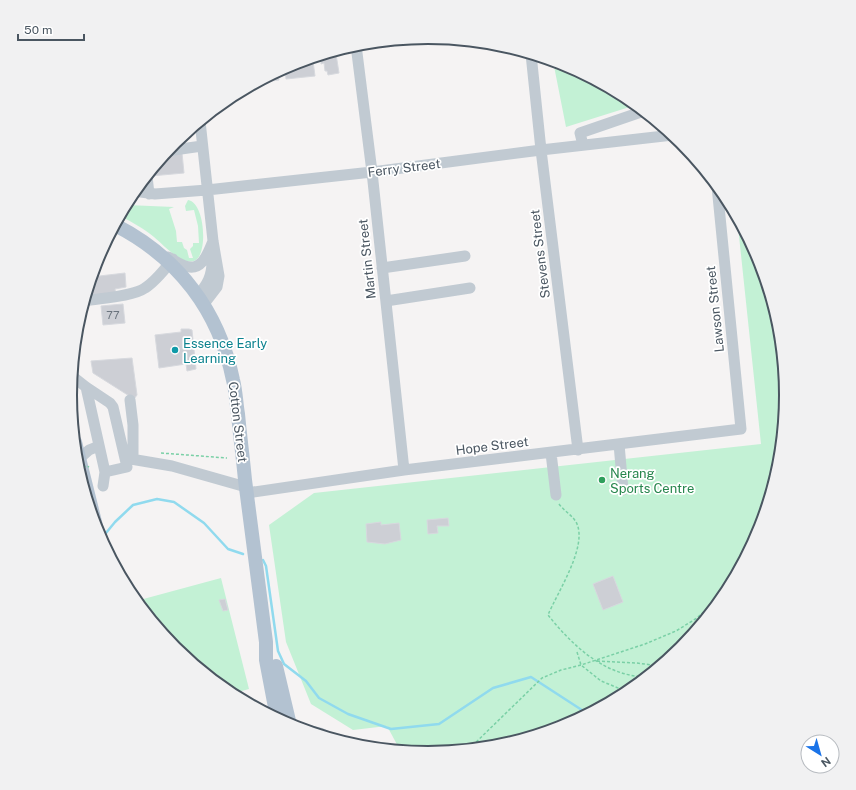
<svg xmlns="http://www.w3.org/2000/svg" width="856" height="790" font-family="'Public Sans',sans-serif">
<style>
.green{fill:#c3f1d5}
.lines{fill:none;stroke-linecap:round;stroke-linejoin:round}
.stream{stroke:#90daee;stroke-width:2.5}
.building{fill:#cdcfd5;stroke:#d7d9de}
.path{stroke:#7ad0a6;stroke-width:1.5;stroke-dasharray:3 2;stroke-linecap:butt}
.minor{stroke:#c1cad2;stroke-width:11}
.major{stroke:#b3c2d1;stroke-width:14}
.path-bridge{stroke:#7ad0a6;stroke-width:1.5;stroke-dasharray:3 2;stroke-linecap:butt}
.culture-dot{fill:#0f9aa8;stroke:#fff;stroke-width:1.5}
.leisure-dot{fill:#2e9e5b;stroke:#fff;stroke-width:1.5}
.labels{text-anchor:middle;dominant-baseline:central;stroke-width:3.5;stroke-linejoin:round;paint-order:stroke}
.number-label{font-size:11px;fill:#6b747e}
.street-label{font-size:13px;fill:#4a5661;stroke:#fff}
.culture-label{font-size:13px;fill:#0d838f;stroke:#fff;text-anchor:start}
.leisure-label{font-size:13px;fill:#27864d;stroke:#fff;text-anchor:start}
.rim{fill:none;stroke:#4a5661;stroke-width:2}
</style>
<rect width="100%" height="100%" fill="#f5f3f3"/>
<path class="green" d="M553,61L565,64L627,97L636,105L566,127Z
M188,200C206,203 208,257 194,261C191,262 186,261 182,260C175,257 161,243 154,237C143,228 132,222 120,216L126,204L127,205L174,207L169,209L176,231L177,242H182L184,248L187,250L189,258H193L190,249L193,246V243H199L198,226L194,210L186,211L185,206Z
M737,217L759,258L779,325L786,395L779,465L759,532L726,594L681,648L627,693L565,726L498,746L428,753L400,750L387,726L353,730L311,704L286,642L269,525L314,493L761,444Z
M221,578L249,689L231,694L175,648L136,601Z"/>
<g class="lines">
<path class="stream" d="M106,533L115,522L133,505L157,499L174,502L204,523L228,549L243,554
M263,560L266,566L278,651L284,664L306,681L319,698L348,714L391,729L439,724L493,688L531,677L588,714"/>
</g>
<path class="building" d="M336,54L339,73L328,75L327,71H325L324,63L321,64V56Z
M313,61L315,76L286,79L285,67L294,63Z
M278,71L279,80L256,83Z
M182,153L184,173L151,176L150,172L164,155Z
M125,273L126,287L115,289L116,295L85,298L91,277Z
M123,304L125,323L103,325L101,306Z
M181,329H189L192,330L196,369L187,371L186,364L159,368L155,335L181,332Z
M132,358L137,395L134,399L93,373L91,361Z
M448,518L449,526H437L438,533L428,534L427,520Z
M381,522V525L399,523L401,540L385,544L367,542L366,524Z
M613,576L623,602L603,610L593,584Z
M225,599L228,610L223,611L219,600Z"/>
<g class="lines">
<path class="path" d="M161,453L227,458
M559,504C564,511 572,515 576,522C589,545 557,593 548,615C572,645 604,676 646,677
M577,652L581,665L601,681L628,692
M597,661L637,663L659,666
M477,742L483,748
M474,744L477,748
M469,749L542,678L561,670L581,665L645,644L676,631L697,618L728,590"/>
<path class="minor" d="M356,45L372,172L404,470
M531,54L541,150L578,450
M200,121L213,241L219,276L217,287L204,304
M583,145L580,133L644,111
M167,151L202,146
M147,176L149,194
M134,191L155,194L207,190L372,172L541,150L673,135
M168,257C174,260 179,264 185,266C202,272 208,253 213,241
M382,268L465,256
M198,295C207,285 212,276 212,262
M84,301C100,298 132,297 145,288C156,281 165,269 173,259
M386,301L470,288
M72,376L86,387L110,403L113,407L127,467L105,472
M86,387L105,472L103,486
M130,400L133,425V459
M619,444L623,490
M551,453L556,495
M125,458L172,466L246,487
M79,459L89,450L99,446
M247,493L404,470L741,429L717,186
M303,729L320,733L326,736"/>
<path class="major" d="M115,225C178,257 219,311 233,380C236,391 236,403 238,414C240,436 243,458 245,480C252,534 259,588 266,642V660L277,718
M75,442L97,530
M276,666L290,725"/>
<path class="path-bridge" d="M78,468L87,466L89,467"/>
</g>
<circle class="culture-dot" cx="175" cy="350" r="4"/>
<circle class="leisure-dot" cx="602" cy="480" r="4"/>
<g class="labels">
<g class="number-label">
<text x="113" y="315">77</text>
</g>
<g class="street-label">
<text transform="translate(404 168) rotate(-7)">Ferry Street</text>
<text transform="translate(540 254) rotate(-97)">Stevens Street</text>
<text transform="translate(367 259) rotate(-96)">Martin Street</text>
<text transform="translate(715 309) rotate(-96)">Lawson Street</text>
<text transform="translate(238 422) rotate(83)">Cotton Street</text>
<text transform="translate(492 446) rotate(-7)">Hope Street</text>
</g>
<g class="culture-label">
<text x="183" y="343">Essence Early<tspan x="183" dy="15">Learning</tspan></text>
</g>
<g class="leisure-label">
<text x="610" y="473">Nerang<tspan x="610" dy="15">Sports Centre</tspan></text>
</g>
</g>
<path d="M0 0H856V790H0ZM77 395a351 351 0 1 1 702 0a351 351 0 1 1-702 0Z" fill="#f1f1f2" fill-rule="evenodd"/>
<path class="rim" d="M77 395a351 351 0 1 1 702 0a351 351 0 1 1-702 0Z"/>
<g transform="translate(820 754) rotate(143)"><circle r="19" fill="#ffffff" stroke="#b7bbc0"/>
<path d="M0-3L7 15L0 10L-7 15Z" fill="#1a73e8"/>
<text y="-6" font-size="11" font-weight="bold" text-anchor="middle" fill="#4a5661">N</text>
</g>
<path d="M18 34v6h66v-6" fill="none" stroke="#4a5661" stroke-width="2"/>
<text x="24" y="34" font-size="12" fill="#4a5661" stroke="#ffffff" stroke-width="3" paint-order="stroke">50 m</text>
</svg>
